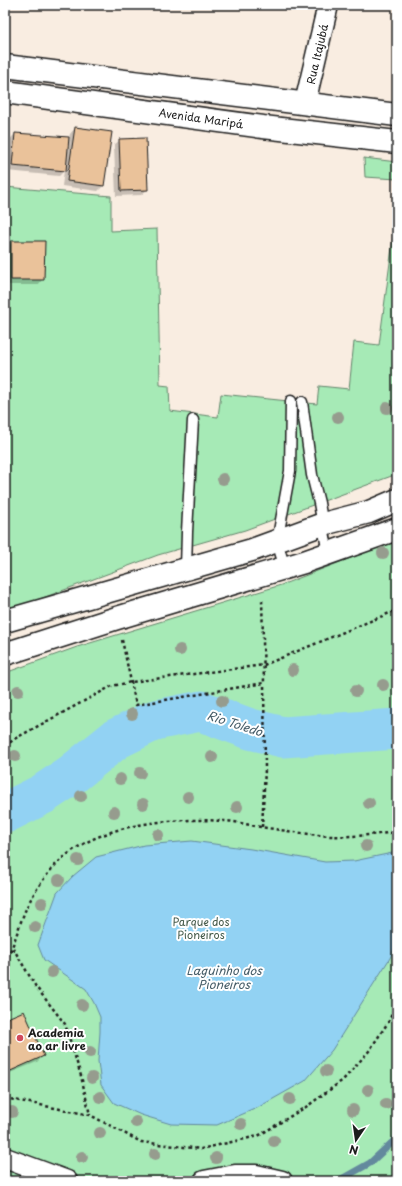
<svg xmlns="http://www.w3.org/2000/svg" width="402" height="1186" font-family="'Playpen Sans',sans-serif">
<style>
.green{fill:#a6eab6;stroke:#618369}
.water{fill:#92d2f3;stroke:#63899d}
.shadow{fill:#0003}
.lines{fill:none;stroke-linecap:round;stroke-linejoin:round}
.stream{stroke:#63899d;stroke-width:7}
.river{stroke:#92d2f3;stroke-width:41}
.building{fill:#eac29a;stroke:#1c1c1c}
.service-casing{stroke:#1c1c1c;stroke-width:13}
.minor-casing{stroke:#1c1c1c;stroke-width:23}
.tertiary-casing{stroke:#1c1c1c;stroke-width:25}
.primary-casing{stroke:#1c1c1c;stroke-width:25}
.path{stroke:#1c1c1c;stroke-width:2.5;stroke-dasharray:3 3;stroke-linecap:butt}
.service{stroke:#fff;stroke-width:10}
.minor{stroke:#fff;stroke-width:20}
.tertiary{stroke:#fff;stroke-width:22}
.primary{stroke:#fff;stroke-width:22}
.tree{fill:#969c8e}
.poi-dot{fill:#d1495b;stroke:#fff;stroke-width:1.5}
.labels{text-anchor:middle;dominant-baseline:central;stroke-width:4;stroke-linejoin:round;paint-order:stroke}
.street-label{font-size:11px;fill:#1c1c1c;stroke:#fff}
.park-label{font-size:11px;fill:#455a4a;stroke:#fff}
.poi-label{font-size:11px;font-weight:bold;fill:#1c1c1c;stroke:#fff;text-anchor:start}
.water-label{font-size:12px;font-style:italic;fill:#455c67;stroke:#fff}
</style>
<rect width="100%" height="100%" fill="#f9ede1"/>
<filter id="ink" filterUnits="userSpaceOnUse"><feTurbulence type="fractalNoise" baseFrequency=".025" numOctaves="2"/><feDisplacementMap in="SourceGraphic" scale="8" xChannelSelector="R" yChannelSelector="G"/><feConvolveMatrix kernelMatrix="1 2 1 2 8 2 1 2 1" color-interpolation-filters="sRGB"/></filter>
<g filter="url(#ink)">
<path class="green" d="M364,158L397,162V179L365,177Z
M5,187L111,196V231L157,229L160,385L169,386L170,411L218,417L221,394L317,404L319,386L349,389L354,342L379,345L397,210V474L245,530L158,555L5,612Z
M397,540V1181H5V673L77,647L281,585Z"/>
<path class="water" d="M192,841L251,849L325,862L354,861L397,852V942L390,958L332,1050L305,1081L257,1108L217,1125L171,1124L141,1115L114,1103L101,1085L98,1061L100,1032V1017L94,1003L86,989L44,960L38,945L57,893L73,876L96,857L144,845Z"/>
<path class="shadow" d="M75,128L103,186L98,191L62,186L64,171L59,176L7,171L10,139L15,134L69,138L70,134Z
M120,140L147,190L141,195L116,196L114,145Z
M12,242L43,279L38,285H6V247Z
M24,1012L43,1056L37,1062L5,1075V1020Z"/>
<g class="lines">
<path class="stream" d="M338,1181L370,1163L397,1138"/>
<path class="river" d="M5,813L43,794L70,776L116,739L155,720L201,711L250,729L283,737L397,729"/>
</g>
<path class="building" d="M75,127L112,132L104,186L67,181Z
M15,133L69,137L66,171L12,166Z
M146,138L148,190L121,191L119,139Z
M5,146H7L5,173Z
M11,241H45L44,280H11Z
M24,1011L44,1056L6,1073L5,1019Z"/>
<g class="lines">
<defs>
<path id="service" d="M302,402L312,475L319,503L328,554
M285,568L277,542L290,471L291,401
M186,569L187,532L193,420"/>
<path id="minor" d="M305,103L328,5
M5,1158L67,1181
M204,1181L235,1175H256L282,1181"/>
<path id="tertiary" d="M5,621L252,550L323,524L369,512L397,500
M5,654L117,618L304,562L397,529"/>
<path id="primary" d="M5,66L397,115
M5,92L263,127L397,142"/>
</defs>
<use href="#service" class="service-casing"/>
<use href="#minor" class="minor-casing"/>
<use href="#tertiary" class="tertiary-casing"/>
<use href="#primary" class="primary-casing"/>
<path class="path" d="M122,640L136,705L264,683L262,598
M5,746L16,738L112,686L131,682L264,665L397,610
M262,827L265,769L264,683
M13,948L36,987L65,1024L81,1076L90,1115
M5,962C14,946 18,928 25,911C30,899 42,880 51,870C90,824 166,817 222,821C235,821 248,825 261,827C280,830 300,833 318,835C345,838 371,835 397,832
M5,1098L90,1115L141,1142L201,1149L258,1136L309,1105L343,1080L369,1051L389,1021L397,1001"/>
<use href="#service" class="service"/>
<use href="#minor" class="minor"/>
<use href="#tertiary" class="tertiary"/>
<use href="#primary" class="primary"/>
</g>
<g class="tree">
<circle cx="387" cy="408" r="6"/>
<circle cx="338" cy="417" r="6"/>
<circle cx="223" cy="479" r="6"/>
<circle cx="383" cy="553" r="6"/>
<circle cx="180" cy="650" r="6"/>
<circle cx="293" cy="670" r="6"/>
<circle cx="383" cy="685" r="6"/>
<circle cx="18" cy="691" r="6"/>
<circle cx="356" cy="691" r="6"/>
<circle cx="222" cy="701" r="6"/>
<circle cx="132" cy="714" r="6"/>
<circle cx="15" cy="756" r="6"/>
<circle cx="212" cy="757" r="6"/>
<circle cx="140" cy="773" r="6"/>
<circle cx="120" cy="779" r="6"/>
<circle cx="81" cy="796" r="6"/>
<circle cx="188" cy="797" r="6"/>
<circle cx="369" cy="803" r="6"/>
<circle cx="143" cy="804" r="6"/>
<circle cx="237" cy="807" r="6"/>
<circle cx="114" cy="812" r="6"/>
<circle cx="158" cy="835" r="6"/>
<circle cx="366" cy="846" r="6"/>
<circle cx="78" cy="860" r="6"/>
<circle cx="59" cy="880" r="6"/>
<circle cx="42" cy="903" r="6"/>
<circle cx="35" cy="927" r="6"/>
<circle cx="52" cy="972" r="6"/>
<circle cx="82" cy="1005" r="6"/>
<circle cx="90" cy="1052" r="6"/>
<circle cx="326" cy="1071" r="6"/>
<circle cx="92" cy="1078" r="6"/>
<circle cx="368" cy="1090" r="6"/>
<circle cx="100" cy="1097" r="6"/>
<circle cx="290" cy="1099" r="6"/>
<circle cx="386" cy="1104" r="6"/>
<circle cx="353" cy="1110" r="6"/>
<circle cx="12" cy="1112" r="6"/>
<circle cx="136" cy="1122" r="6"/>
<circle cx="241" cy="1124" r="6"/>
<circle cx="100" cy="1133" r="6"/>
<circle cx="274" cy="1141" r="6"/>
<circle cx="155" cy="1154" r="6"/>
<circle cx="82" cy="1157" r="6"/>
<circle cx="216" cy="1158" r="6"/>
</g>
</g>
<circle class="poi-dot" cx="20" cy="1038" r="4"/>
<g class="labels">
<g class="street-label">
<text transform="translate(317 54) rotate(-77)">Rua Itajubá</text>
<text transform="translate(201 118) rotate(8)">Avenida Maripá</text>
</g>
<g class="park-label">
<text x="201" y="921">Parque dos<tspan x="201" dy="13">Pioneiros</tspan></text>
</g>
<g class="poi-label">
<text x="28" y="1032">Academia<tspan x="28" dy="13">ao ar livre</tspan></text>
</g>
<g class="water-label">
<text transform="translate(235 723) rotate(18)">Rio Toledo</text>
<text x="224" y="970">Laguinho dos<tspan x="224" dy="14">Pioneiros</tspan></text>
</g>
</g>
<rect width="402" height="1186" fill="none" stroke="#fff" stroke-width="20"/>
<rect x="10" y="10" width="382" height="1166" fill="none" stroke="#1c1c1c" stroke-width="1.5" filter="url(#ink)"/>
<g transform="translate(356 1140) rotate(193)" stroke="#ffffff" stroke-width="3" paint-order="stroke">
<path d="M0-3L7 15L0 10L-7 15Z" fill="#1c1c1c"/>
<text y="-6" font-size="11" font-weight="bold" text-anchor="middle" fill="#1c1c1c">N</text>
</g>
</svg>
